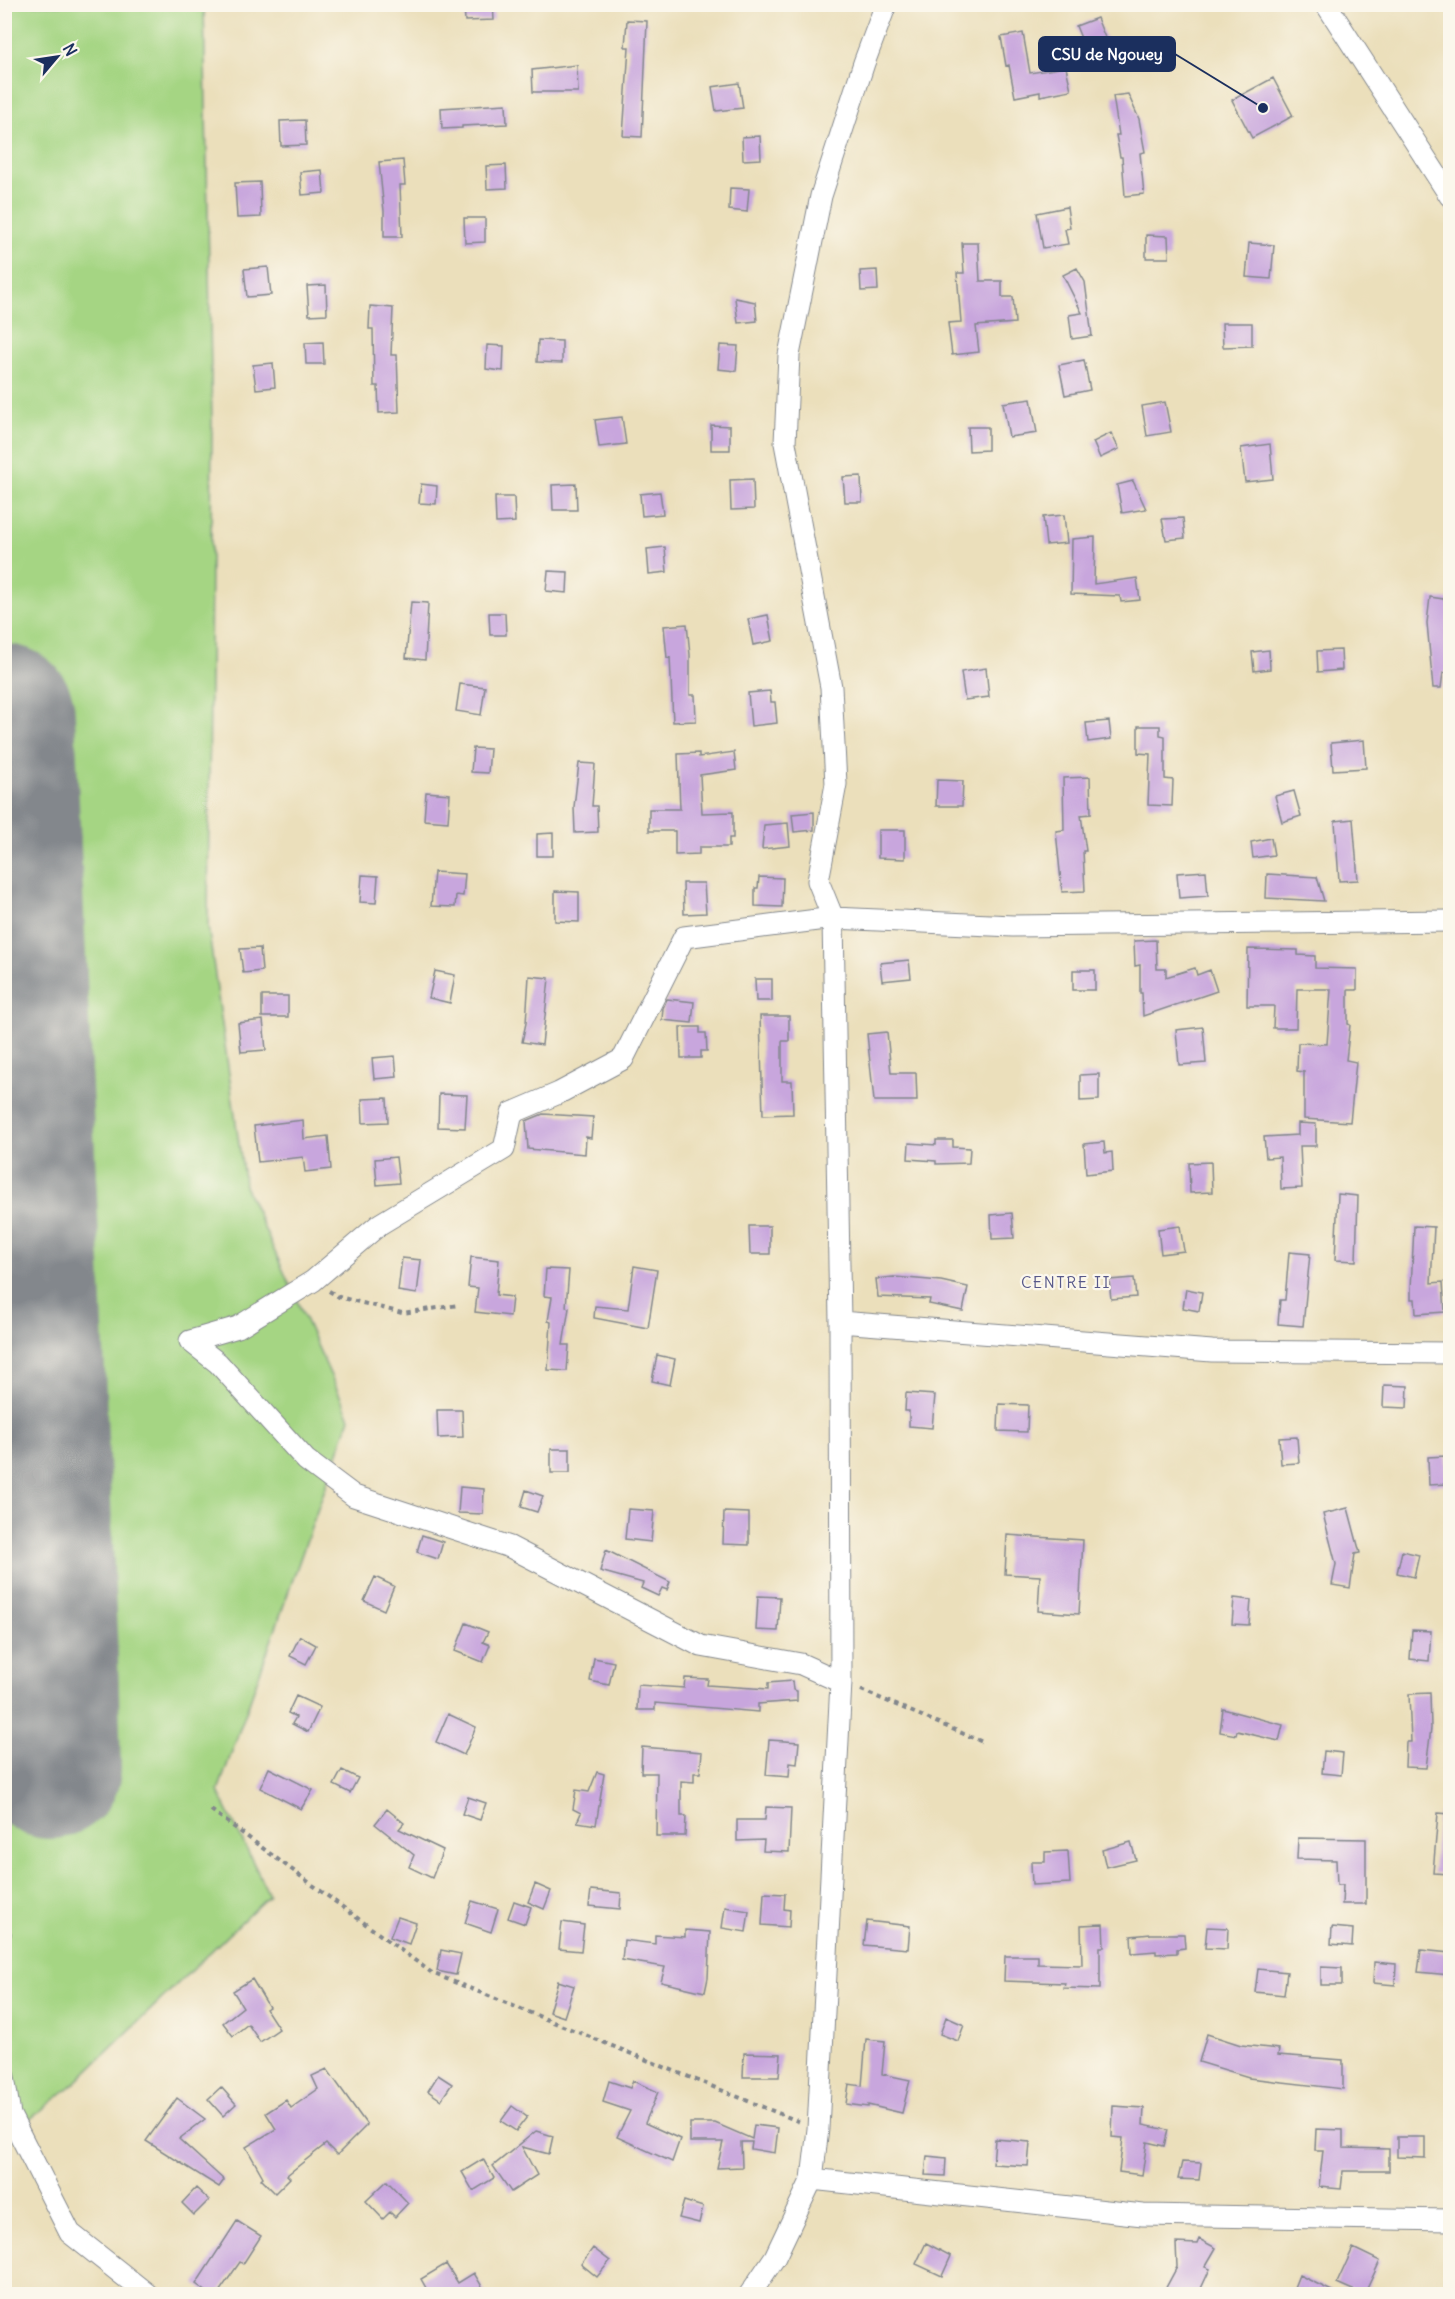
<svg xmlns="http://www.w3.org/2000/svg" width="1455" height="2299" font-family="Delius,sans-serif">
<style>
.green{fill:#a5d583;stroke:#608270;stroke-width:1.5}
.lines{fill:none;stroke-linecap:round;stroke-linejoin:round}
.runway{stroke:#83878c;stroke-width:142}
.building{fill:#c8a6dd}
.street-casing{stroke:#83878c;stroke-width:23}
.path{stroke:#83878c;stroke-width:4;stroke-dasharray:4.5 4.5;stroke-linecap:butt}
.street{stroke:#fff;stroke-width:21}
.labels{text-anchor:middle;dominant-baseline:central;stroke-width:4.5;stroke-linejoin:round;paint-order:stroke}
.neighbourhood-label{font-size:16px;letter-spacing:1.5px;fill:#58598a;stroke:#fbf7ec}
.leader{fill:none;stroke:#1b2f5e;stroke-width:2}
.callout-dot{fill:#1b2f5e;stroke:#fbf7ec;stroke-width:2}
.callout{fill:#1b2f5e;stroke:#1b2f5e;stroke-width:2}
.callout-label{font-size:16px;text-anchor:middle;font-weight:bold;fill:#fff}
</style>
<rect width="100%" height="100%" fill="#fbf7ec"/>
<filter id="ink" filterUnits="userSpaceOnUse"><feTurbulence type="fractalNoise" baseFrequency=".0167" numOctaves="2"/><feDisplacementMap in="SourceGraphic" scale="12" xChannelSelector="R" yChannelSelector="G"/><feConvolveMatrix kernelMatrix="1 2 1 2 8 2 1 2 1" color-interpolation-filters="sRGB"/></filter>
<filter id="wash" filterUnits="userSpaceOnUse"><feTurbulence type="fractalNoise" baseFrequency=".008" numOctaves="4" result="noise"/><feDisplacementMap in="SourceGraphic" scale="24" xChannelSelector="R" yChannelSelector="G"/><feGaussianBlur stdDeviation="1.35" result="paint"/><feColorMatrix in="noise" values="0 0 0 0 0 0 0 0 0 0 0 0 0 0 0 0 0 1.4 0 .05"/><feComposite in="paint" operator="in"/></filter>
<g filter="url(#wash)">
<rect width="100%" height="100%" fill="#ebdfbb"/>
<path class="green" d="M5,5H204L212,425L208,926L245,1186L350,1418L218,1791L269,1895L74,2084L5,2139Z"/>
<g class="lines">
<path class="runway" d="M4,715L47,1655L50,1768"/>
</g>
<g id="blocks">
<path class="building" d="M464,4H493L494,20L465,21Z
M1097,18L1106,40L1085,48L1076,26Z
M627,20L647,21L642,137L623,136L629,47H625Z
M1023,33L1030,73L1066,67L1071,90L1040,96V92L1015,97L1009,65L1006,66L1001,37Z
M577,65L578,92H533L532,70Z
M1273,78L1293,116L1252,138L1232,100Z
M739,83L743,108L716,111L712,87Z
M1128,94L1139,119L1145,152L1140,153L1144,194L1125,196L1122,157H1120L1116,135H1119L1113,96Z
M506,104L507,124L462,126V128L442,129L441,108Z
M305,120L306,145L281,146L280,121Z
M760,136L761,159L743,160L742,137Z
M403,160L405,185H400L402,237H384V211L379,162Z
M506,165L507,188L487,189L486,166Z
M322,170L324,193L302,195L300,172Z
M260,182L261,217L237,218L235,183Z
M730,188L749,189L747,212L729,210Z
M1067,207L1070,228L1065,229L1068,244L1043,248L1037,213Z
M464,218H485V242L465,243Z
M1146,235L1168,236L1169,258H1146Z
M962,243H978L980,281H1002V297H1013L1015,323L976,326L979,352L952,355L948,323L961,322L957,273H964Z
M1249,243L1274,245L1271,279L1246,277Z
M268,267L271,295L247,297L244,269Z
M1077,268L1085,282L1092,336L1072,339L1069,315L1082,313L1063,275Z
M877,270L878,290L861,291L860,271Z
M326,285L327,314L309,315L307,286Z
M735,298L755,302L757,321L738,323Z
M370,306L393,308L391,355H397L399,412L379,413L378,386H374L373,329H369Z
M1222,323H1252V346L1223,347Z
M538,340L562,341V363L537,362Z
M323,342L324,364H306L305,343Z
M487,345L504,346L503,371L486,369Z
M720,345L738,346L736,371L718,369Z
M1084,360L1090,390L1065,395L1059,365Z
M273,363L275,387L256,389L253,365Z
M1031,399L1037,433L1009,437L1003,403Z
M1165,402L1171,432L1147,436L1142,406Z
M622,417L626,444L599,447L595,420Z
M711,425L730,426V450H711Z
M968,427H988V450L969,451Z
M1111,433L1119,449L1100,458L1093,442Z
M1270,444L1273,479L1245,482L1241,448Z
M861,476L862,502H845L843,477Z
M753,479L754,509L731,510L730,480Z
M1133,481L1146,509L1122,513L1117,485Z
M421,484L437,486L436,504L419,503Z
M576,484L577,510H553L552,485Z
M660,492L663,514L642,516L640,494Z
M495,497H514L515,522L496,523Z
M1064,515L1067,543L1046,545L1043,517Z
M1183,518L1185,538L1166,540L1162,519Z
M1095,537L1094,584L1137,578L1140,600L1121,602L1120,596L1071,594L1072,539Z
M665,547L667,572L649,574L647,549Z
M548,571L568,572L567,593L546,591Z
M1430,597L1450,600L1446,645L1450,644V672L1443,673L1441,688H1433L1427,623Z
M411,602L428,603L425,660L406,658Z
M489,613H505L506,635H490Z
M768,615L773,641L753,645L748,619Z
M687,624L690,655V695H695L696,721L673,722L670,657L667,658L664,626Z
M1269,650L1270,669L1254,671L1252,652Z
M1341,650L1342,670L1318,672L1317,651Z
M986,668L989,697L965,700L961,672Z
M460,684L485,687L481,715L456,711Z
M770,691L771,702H775L777,723L751,726L748,693Z
M1109,721L1111,739L1088,742L1086,723Z
M1138,726H1160V735L1165,736V779L1173,780L1172,806L1148,805L1150,754L1138,753Z
M1364,740L1366,768L1333,770L1331,743Z
M473,748L490,749L488,773L471,772Z
M734,752L736,770L700,775L702,813L733,812V838H729V847H699V854L675,855V831H649V809H680L678,754L699,753V757Z
M579,763L595,764L592,806H597L598,832L575,833L574,807Z
M1090,777L1091,814L1081,815L1086,851H1083L1085,891L1062,892L1056,831L1064,830L1063,778Z
M937,780L963,781L962,806H936Z
M1294,791L1301,816L1282,822L1275,796Z
M426,792L450,794L448,822L424,820Z
M814,812V830L794,832L792,814Z
M1353,819L1358,880L1339,881L1335,821Z
M788,823L790,846L762,849L764,825Z
M878,830H905V859L878,858Z
M553,833V856H537V834Z
M1271,838L1274,855L1253,858L1251,842Z
M1206,871L1208,896L1179,898L1177,873Z
M434,872L465,874L463,896L456,895L455,907L431,906Z
M1267,874L1317,877L1324,901L1266,898Z
M362,875L378,876L376,903L360,902Z
M759,877L783,878L782,907L755,906V888H758Z
M683,883H704L706,913L684,914Z
M555,891L579,892V922L555,921Z
M1156,940L1157,969H1166V977L1195,968L1197,975L1210,970L1217,991L1143,1016L1142,993H1140V965L1135,966L1134,941Z
M260,948L262,971L243,973L240,949Z
M1248,949L1298,950V955L1315,956V968L1357,969V990H1348V1024L1350,1025L1346,1060L1356,1062L1350,1122L1304,1119V1072L1297,1071L1298,1043L1327,1044L1331,989H1297L1296,1028H1273L1274,1006H1247Z
M909,960L911,978L882,981L880,963Z
M1073,970H1095V990H1073Z
M435,971L455,975L450,1003L429,998Z
M529,976L549,978L542,1045L522,1042L526,1023Z
M755,979H772V1001H756Z
M262,996H288V1017H262Z
M667,999L694,1002L692,1023L662,1020L663,1008Z
M760,1016H789V1041H782V1081H792L793,1114L763,1115Z
M263,1020L266,1050L241,1052L238,1023Z
M680,1027H700V1033H706L707,1051H701V1058H681Z
M1203,1027L1206,1063L1179,1065L1176,1030Z
M887,1032L891,1073H916L917,1101H874L867,1034Z
M395,1056L397,1077L374,1079L372,1058Z
M1099,1074V1100L1080,1101V1075Z
M439,1094L467,1095L465,1128L438,1127Z
M387,1098L388,1122L363,1123L362,1099Z
M543,1114L593,1117L591,1138L586,1137L585,1154L528,1149L526,1121Z
M303,1120L304,1139L328,1136L331,1169L305,1172L303,1157L258,1162L254,1126Z
M1298,1123L1316,1124V1146H1300L1302,1188L1281,1189L1280,1157L1266,1158L1264,1137L1298,1135Z
M936,1140H953V1147L970,1148L969,1163L936,1164V1161L908,1159L909,1143L936,1145Z
M1104,1142L1105,1153L1112,1152L1113,1171L1086,1174L1084,1144Z
M396,1157L399,1183L377,1185L375,1159Z
M1211,1162L1212,1192L1190,1193L1189,1163Z
M1338,1194L1358,1196L1356,1261L1335,1260Z
M1012,1213L1014,1238L992,1239L991,1215Z
M749,1226H770V1254H750Z
M1180,1226L1184,1251L1161,1254L1158,1229Z
M1414,1226L1434,1227L1431,1283L1443,1282L1445,1312L1416,1314L1415,1299H1411V1289Z
M1289,1252L1310,1254L1303,1326L1278,1324L1280,1300H1285Z
M471,1257L499,1260L496,1295L512,1297L510,1316L475,1312L478,1288L468,1287Z
M402,1258L421,1260L417,1294L398,1291Z
M634,1266L657,1270L648,1328L594,1318L595,1306L628,1309Z
M546,1269L569,1270L566,1307L569,1308L563,1345H569L567,1371L548,1370L551,1322L548,1321L552,1297L544,1296Z
M894,1277L941,1281L968,1287L963,1311L929,1304L930,1299L878,1297L876,1279Z
M1134,1278L1136,1297L1111,1299L1109,1280Z
M1186,1289L1202,1292L1199,1311L1183,1308Z
M657,1355L675,1359L670,1385L652,1381Z
M1384,1385L1408,1386L1407,1408L1383,1407Z
M906,1393L935,1395L932,1428L909,1426V1411H905Z
M999,1404L1028,1405L1027,1432L998,1431Z
M437,1410H462L463,1437L438,1438Z
M1297,1437L1299,1463L1281,1464L1279,1438Z
M551,1449H570V1473H551Z
M1446,1456L1447,1484L1429,1485L1428,1457Z
M460,1487L484,1489L483,1514L458,1513Z
M526,1490L543,1496L537,1512L521,1507Z
M1348,1508L1360,1553L1355,1554L1350,1588L1332,1585L1336,1564L1323,1514Z
M628,1509L654,1511L651,1542L625,1539Z
M724,1512L749,1513V1545L723,1544Z
M422,1535L443,1542L438,1559L417,1552Z
M1007,1535L1083,1540L1079,1614L1038,1611L1040,1576L1005,1574Z
M606,1550L670,1582L667,1590L662,1588L658,1596L641,1588L643,1583L600,1571Z
M1402,1551L1419,1555L1414,1577L1397,1573Z
M375,1577L394,1586L384,1610L364,1601Z
M758,1596L780,1597L778,1631L756,1630Z
M1234,1598L1251,1600L1249,1625L1232,1624Z
M466,1623L488,1632L483,1642L490,1645L483,1662L455,1651Z
M1412,1630L1431,1631L1429,1661L1410,1659Z
M300,1636L316,1645L306,1664L290,1656Z
M594,1658L614,1662L609,1685L590,1681Z
M685,1678L708,1679L707,1685L768,1689V1683L792,1681L793,1690L797,1691V1701L758,1704V1712L655,1703V1710H637L638,1685L684,1688Z
M1430,1693L1431,1728L1426,1768L1405,1767L1406,1742H1411L1409,1694Z
M296,1696L320,1707L308,1732L292,1724L296,1717L288,1713Z
M1223,1709L1283,1725L1279,1741L1237,1731L1236,1735L1220,1732Z
M448,1714L476,1727L464,1755L436,1742Z
M769,1740L799,1742L797,1764L790,1763L789,1777L766,1775Z
M642,1747L702,1752L700,1773H694V1782L681,1781V1816H686L685,1836H656L657,1773H641Z
M1324,1751L1343,1753L1341,1775L1322,1773Z
M269,1768L313,1790L301,1809L260,1788Z
M342,1770L358,1778L350,1793L334,1785Z
M597,1772L604,1774L596,1825L577,1822L581,1813L573,1809L576,1790L589,1792Z
M468,1797L486,1803L480,1820L462,1814Z
M766,1807L791,1808L789,1852L763,1851L764,1840L737,1841V1820H765Z
M387,1809L404,1823L399,1829L443,1850L432,1878L409,1867L414,1855L375,1824Z
M1438,1813L1450,1814V1874L1433,1873Z
M1298,1838L1366,1839V1904H1342L1343,1885H1337L1336,1860L1297,1859Z
M1131,1842L1136,1860L1106,1867L1102,1850Z
M1068,1851L1070,1883L1032,1885L1031,1862H1045V1852Z
M535,1884L551,1891L544,1909L528,1902Z
M591,1890L621,1893L620,1909L589,1906Z
M764,1893L785,1894L784,1909L790,1910L789,1927L762,1925Z
M472,1901L498,1909L491,1932L465,1923Z
M514,1901L531,1907L525,1924L508,1918Z
M725,1907L749,1911L746,1932L722,1928Z
M398,1917L416,1923L409,1944L390,1937Z
M867,1921L910,1926L908,1949L864,1945Z
M562,1922L584,1925L581,1951L559,1949Z
M1103,1924L1104,1947H1100V1989L1064,1988L1065,1983L1004,1981L1005,1956H1038V1964L1082,1965L1081,1925Z
M1207,1927L1228,1928L1227,1949L1205,1948Z
M1332,1927L1353,1929L1352,1946L1331,1944Z
M685,1930L710,1932L708,1978L705,1992L661,1982L665,1967L622,1960L624,1940L655,1944V1935L685,1937Z
M1151,1934H1184L1185,1948L1177,1949V1953L1156,1954V1951L1132,1953L1131,1936Z
M441,1950L461,1954L456,1975L437,1971Z
M1421,1950L1450,1953V1975L1418,1972Z
M1374,1962L1396,1964L1395,1985L1373,1983Z
M1321,1967L1342,1968V1985H1321Z
M1258,1969L1287,1972L1284,1995L1255,1992Z
M252,1979L269,2007L266,2009L279,2029L260,2042L248,2024L233,2036L223,2023L243,2007L233,1991Z
M558,1981L574,1986L564,2017L549,2012Z
M946,2017L964,2025L958,2041L940,2034Z
M1207,2034L1241,2045L1279,2049L1278,2055L1343,2060V2089L1249,2078V2077L1199,2062Z
M866,2039L885,2041L882,2074L910,2080L902,2113L868,2105V2107L846,2104L849,2084L862,2086Z
M744,2053L781,2054L779,2077H743Z
M327,2069L367,2125L337,2155L326,2144L287,2175L290,2178L275,2193L261,2179L263,2177L246,2147L276,2129L266,2113L286,2100L291,2108L318,2089L312,2076Z
M438,2075L452,2084L441,2100L428,2091Z
M609,2081L630,2088L633,2081L658,2092L645,2123L680,2139L672,2162L617,2137L630,2111L603,2102Z
M221,2087L236,2104L223,2116L208,2099Z
M177,2098L205,2119L179,2139L224,2180L219,2187L146,2141Z
M512,2106L527,2117L516,2131L501,2121Z
M1113,2106L1144,2108L1143,2125L1168,2130L1164,2146L1147,2142L1142,2175L1119,2172L1123,2138L1112,2137Z
M690,2123H715L752,2139L754,2125L778,2128L775,2153L751,2149L752,2142H741L742,2167L717,2168L723,2142H690Z
M1316,2129L1343,2130V2148L1389,2149V2171H1343L1341,2189L1319,2187L1323,2150H1315Z
M536,2131L553,2136L549,2154L522,2147L537,2175L511,2192L493,2166Z
M1397,2137H1425V2158L1397,2157Z
M995,2139L1030,2142L1028,2166L993,2164Z
M927,2156L946,2158L945,2176L925,2175Z
M483,2159L494,2178L473,2191L462,2172Z
M1182,2162L1201,2163L1199,2180L1178,2179Z
M387,2181L408,2203L395,2217L390,2212L383,2219L366,2201Z
M196,2188L209,2200L194,2215L182,2203Z
M684,2201L703,2207L699,2223L679,2218Z
M237,2221L261,2236L243,2264L240,2262L217,2295H211L196,2284Z
M1199,2239L1216,2248L1205,2267L1210,2269L1198,2295H1162L1177,2267L1176,2243L1197,2244Z
M926,2243L951,2256L942,2276L916,2264Z
M593,2248L610,2261L597,2277L581,2264Z
M1353,2248L1380,2261L1364,2295L1337,2283Z
M446,2264L458,2283L474,2273L487,2295H430L421,2279Z
M1299,2275L1340,2295H1291Z"/>
</g>
</g>
<g filter="url(#ink)">
<use href="#blocks" fill-opacity="0" stroke="#83878c" stroke-width="1.5"/>
<g class="lines">
<defs>
<path id="street" d="M1326,4L1450,196
M840,1322L1212,1351L1450,1353
M190,1341L238,1327L313,1281L380,1224L504,1149L512,1113L559,1093L623,1059L684,937L833,918L1013,926L1450,921
M190,1341L218,1363L306,1460L354,1496L510,1547L701,1646L801,1664L841,1682
M4,2077L10,2115L70,2233L147,2294
M812,2179L1143,2215L1450,2220
M750,2294L775,2257L812,2179L818,2129L841,1682L840,1322L833,918L818,881L836,784L831,687L785,443L789,355L821,196L864,63L886,4"/>
</defs>
<use href="#street" class="street-casing"/>
<path class="path" d="M329,1291L339,1297L402,1313L459,1305
M861,1690L985,1743
M211,1810L432,1973L800,2122
M4,1981L10,1932"/>
<use href="#street" class="street"/>
</g>
</g>
<g class="labels">
<g class="neighbourhood-label">
<text x="1066" y="1282">CENTRE II</text>
</g>
</g>
<path class="leader" d="M1263 108L1175 54"/>
<circle class="callout-dot" cx="1263" cy="108" r="6"/>
<rect class="callout" x="1039" y="37" width="136" height="34" rx="6"/>
<g class="callout-label">
<text x="1107" y="60">CSU de Ngouey</text>
</g>
<rect width="1455" height="2299" fill="none" stroke="#fbf7ec" stroke-width="24"/>
<g transform="translate(57 57) rotate(61)" stroke="#fbf7ec" stroke-width="4.5" paint-order="stroke">
<path d="M0-4.5L10 22L0 15L-10 22Z" fill="#1b2f5e"/>
<text y="-9" font-size="16" font-weight="bold" text-anchor="middle" fill="#1b2f5e">N</text>
</g>
</svg>
